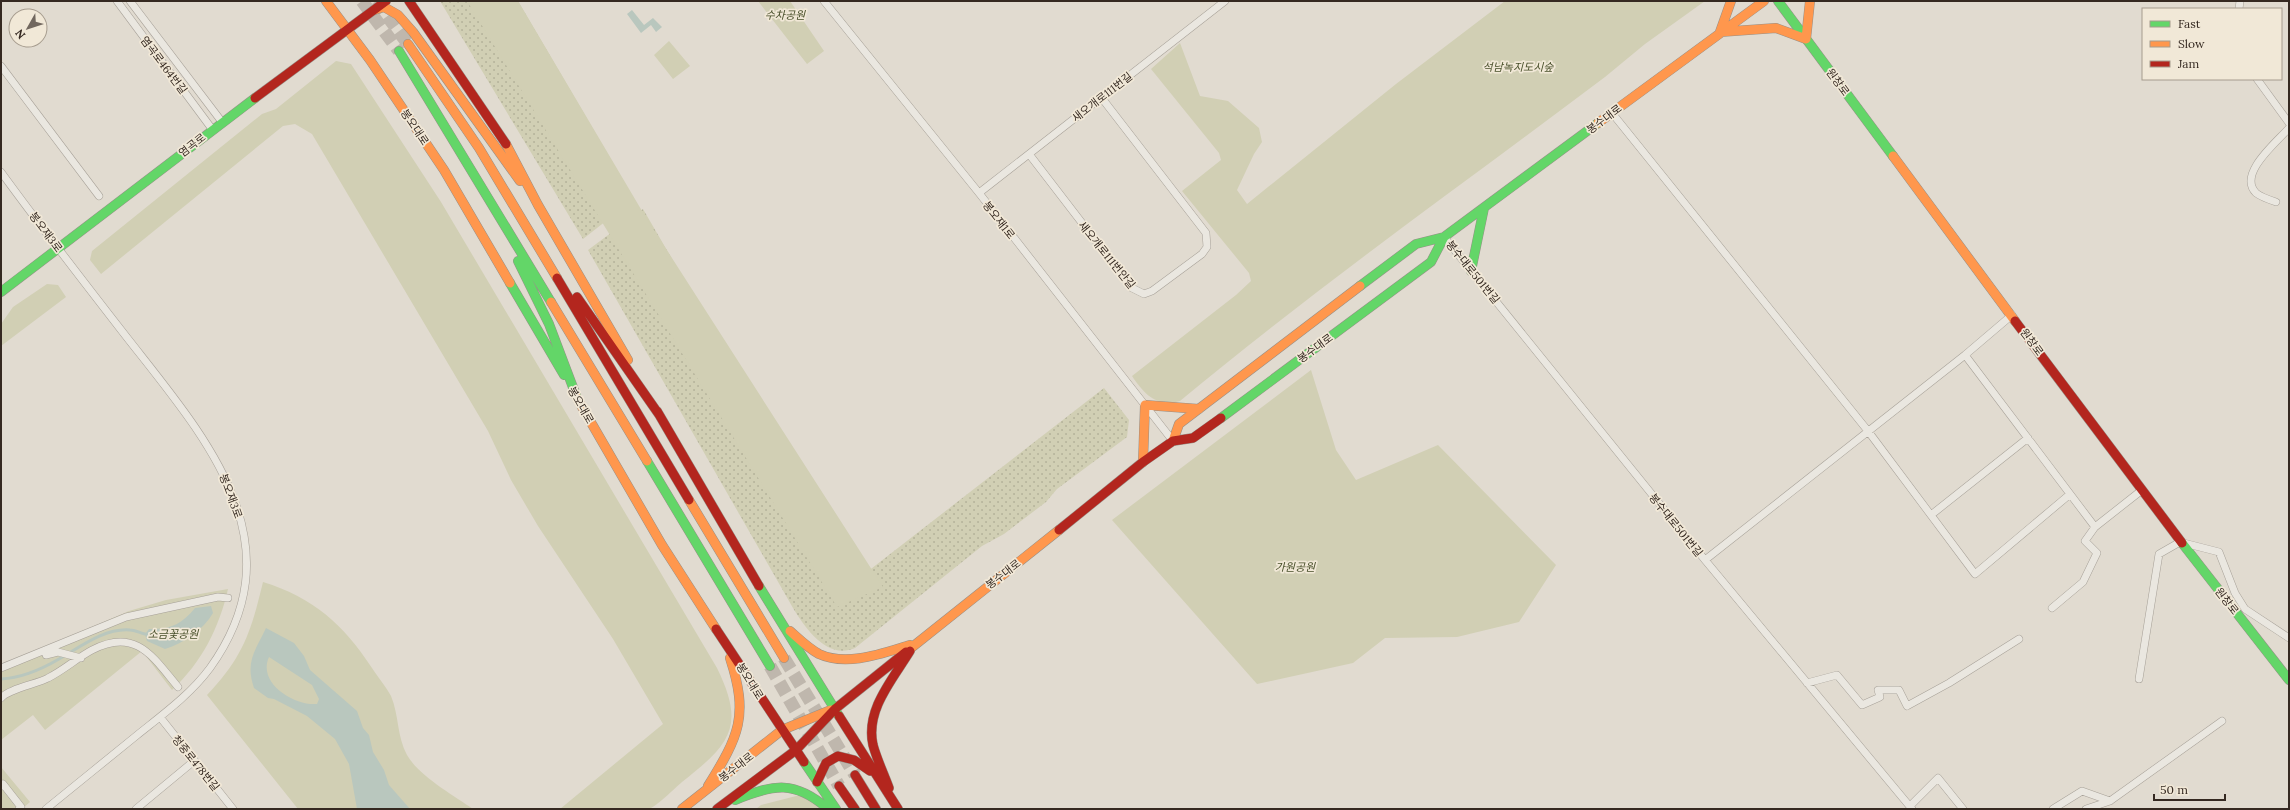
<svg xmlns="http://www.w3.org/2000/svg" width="2290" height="810" font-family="Lora,'Noto Sans KR',serif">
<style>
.grass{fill:url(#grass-dots)}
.park{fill:#d1cfb4}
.water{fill:#b9c7be;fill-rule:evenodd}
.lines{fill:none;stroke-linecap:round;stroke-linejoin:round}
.stream{stroke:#b9c7be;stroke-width:3}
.highway-tunnel{stroke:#bfb7ad;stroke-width:13;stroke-dasharray:13 6;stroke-linecap:butt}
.street-casing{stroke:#a7a198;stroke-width:8}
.fast-casing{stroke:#979088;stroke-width:10}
.slow-casing{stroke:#979088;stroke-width:10}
.jam-casing{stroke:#979088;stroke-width:10}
.street{stroke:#eae7e0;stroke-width:7}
.fast{stroke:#63d668;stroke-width:9}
.slow{stroke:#ff974d;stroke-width:9}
.jam{stroke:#b3261e;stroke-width:9}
.labels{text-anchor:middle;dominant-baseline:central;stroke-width:3.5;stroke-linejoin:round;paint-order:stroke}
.park-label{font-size:11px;font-style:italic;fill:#484f2a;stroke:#f1e8d7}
.street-label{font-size:11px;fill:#352921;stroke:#f1e8d7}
</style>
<defs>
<pattern id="grass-dots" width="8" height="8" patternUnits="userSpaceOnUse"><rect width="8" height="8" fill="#d1cfb4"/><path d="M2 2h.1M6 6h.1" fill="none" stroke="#b4b29a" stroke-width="1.8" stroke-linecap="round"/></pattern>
</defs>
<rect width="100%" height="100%" fill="#e1dbd0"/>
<path class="grass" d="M440,1H518L634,199L583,239Z
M643,209L858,579L1104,388L1129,420L1127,437L1057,489L1046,502L1004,534L982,546L855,648C827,660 806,629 793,608L588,250Z"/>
<path class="park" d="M467,1H518L645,216L883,587L837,607Z
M758,1H790L824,51L807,64Z
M1505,1H1705L1645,44L1605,77C1463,184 1317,287 1180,401C1156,407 1145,395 1132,376L1236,295L1251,281L1249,273L1182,191L1221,160L1219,153L1151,69L1180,43L1200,96L1228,101L1259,128L1262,142L1254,154L1237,190L1247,204L1396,84Z
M669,41L690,66L673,79L654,55Z
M336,61L351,64L441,202L717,668C746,727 730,744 682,782C674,789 657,806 649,809C643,810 633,809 627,809C605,809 582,809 560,809L663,724L613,639L538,526L511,480L488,431L312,134L295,124L283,126L101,274L90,260L92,251L262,114L276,109Z
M47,284L58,285L66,297L1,346V324L13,307Z
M1311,370L1336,450L1356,480L1438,445L1556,565L1519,622L1457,637L1385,638L1353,663L1257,684L1112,520Z
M263,582C314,598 343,624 372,668C378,677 386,687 391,696C399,715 397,737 407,755C419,776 453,795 473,809H298L207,695C243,657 251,632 263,582Z
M228,589C219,628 202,662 172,690L142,651L45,730L33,715L1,740V666L129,611L166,600Z
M1,767L30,802L22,809H1Z
M808,793L819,809H756L761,805Z"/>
<path class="water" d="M632,10L644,25L653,18L662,27L656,32L651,25L641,33L627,14Z
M211,606L213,613C203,630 184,643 165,649L147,641L145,634L149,629C170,630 182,624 195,608Z
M266,628L294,643L304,656L310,670L357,711L363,728L369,735L373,752L384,770L389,785L410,809H357L349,764L335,739L307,716L274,699L268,698L254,688C245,662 255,651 266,628ZM269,657L312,685L319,699L317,704C294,706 257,683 269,657Z"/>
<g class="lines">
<path class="stream" d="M1,679C21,678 42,669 59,659C80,647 104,628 130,630C135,630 140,633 145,634"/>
<path class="highway-tunnel" d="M362,1L399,51
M376,1L408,44
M784,658L855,775
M770,666L839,786"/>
<defs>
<path id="street" d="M117,1L212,129
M130,1L222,122
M824,1L979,193L1173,441
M2239,9L2240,1
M1,66L99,196
M2257,79L2289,123
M1612,113L1868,431L1975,574L2069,495
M1029,154L1132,288L1144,294L1152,291L1202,254L1207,247L1206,233L1101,97
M1,172C41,227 83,281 125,335C203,435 301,541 210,668C190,695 162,715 136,736C106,760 76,785 46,809
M979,193L1225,1
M2276,202C2270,200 2261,197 2256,193C2237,174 2277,142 2289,128
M1444,237L1705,560L1912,809
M1965,355L2095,527L2142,490
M1931,515L2028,438
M1705,560L1965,355L2012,315
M2052,608L2083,582L2097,553L2085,541L2095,527
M46,655L58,652L81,658
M1,668L126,617L218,597L228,598
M2139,679L2159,554L2180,542L2219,552L2235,593L2245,609L2289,638
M1807,683L1837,675L1862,705L1880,697L1878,690H1899L1907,706L1949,683L2019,639
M1,698C8,689 37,684 48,678C64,670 77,658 92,650C136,627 153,657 178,687
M160,717L233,809
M1,786L3,784L21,807L19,809
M1910,806L1938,778L1963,809
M136,809L194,761
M2053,809L2082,791L2110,801L2222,721
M2086,809L2110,801"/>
<path id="fast" d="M1778,1L1893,156
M399,51L551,302
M518,261L549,324L577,398
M1471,271L1484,208
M510,283L564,375
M1360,286L1416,244L1444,237L1598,123
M1,292L255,98
M1221,418L1431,262L1444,237
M647,461L770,666
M2182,543L2289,680
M759,586L839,716
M804,762L836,809
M735,800C774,784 795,780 828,809"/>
<path id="slow" d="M326,1L370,60L444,170L510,283
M1731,1L1720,32L1776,28L1806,39L1810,1
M374,10L384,7L398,15L413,32L520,181
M408,44L479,148L557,278
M1598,123L1764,1
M506,144L538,205L628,360
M1893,156L2015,321
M551,302L647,461
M574,393L662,545L716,629
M1173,441L1179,424L1360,286
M1143,462L1145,405L1199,409
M689,500L784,658
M790,631C799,639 808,648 819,654C847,667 883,653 910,645
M906,652L1059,530
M708,786C739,736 749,716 730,658
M682,809L782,730L831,710"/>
<path id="jam" d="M409,1L506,144
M255,98L386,1
M557,278L689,500
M577,297L660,416
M2015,321L2182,543
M657,411L759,586
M1059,530L1143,462L1173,441L1193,438L1221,418
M716,629L804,762
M839,716L898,809
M855,775L876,809
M817,782L826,763L838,756L854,760L870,771
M839,786L855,809
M889,788C884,774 877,760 873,745C865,710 893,679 910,651
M717,809L796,750L835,709L906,652"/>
</defs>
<use href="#street" class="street-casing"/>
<use href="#fast" class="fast-casing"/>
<use href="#slow" class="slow-casing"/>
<use href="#jam" class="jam-casing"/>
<use href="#street" class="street"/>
<use href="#fast" class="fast"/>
<use href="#slow" class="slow"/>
<use href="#jam" class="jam"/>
</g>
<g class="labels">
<g class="park-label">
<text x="785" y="15">수차공원</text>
<text x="1518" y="67">석남녹지도시숲</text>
<text x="1295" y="567">가원공원</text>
<text x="173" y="634">소금꽃공원</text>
</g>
<g class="street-label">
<text transform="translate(164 65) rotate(53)">염곡로464번길</text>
<text transform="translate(1838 82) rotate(53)">원창로</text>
<text transform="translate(1102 97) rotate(-38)">새오개로111번길</text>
<text transform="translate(1604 119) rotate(-37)">봉수대로</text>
<text transform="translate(415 127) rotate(56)">봉오대로</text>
<text transform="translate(192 145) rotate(-38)">염곡로</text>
<text transform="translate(999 220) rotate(52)">봉오재1로</text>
<text transform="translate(46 232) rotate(53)">봉오재3로</text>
<text transform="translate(1107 255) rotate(51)">새오개로111번안길</text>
<text transform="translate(1473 272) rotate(51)">봉수대로501번길</text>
<text transform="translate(2032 342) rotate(53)">원창로</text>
<text transform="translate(1315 348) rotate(-36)">봉수대로</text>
<text transform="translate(581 405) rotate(60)">봉오대로</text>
<text transform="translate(231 496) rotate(70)">봉오재3로</text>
<text transform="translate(1676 525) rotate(51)">봉수대로501번길</text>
<text transform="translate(1003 574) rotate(-38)">봉수대로</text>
<text transform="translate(2227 601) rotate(52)">원창로</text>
<text transform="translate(750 681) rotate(58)">봉오대로</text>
<text transform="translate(196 763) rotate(51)">청중로478번길</text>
<text transform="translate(736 767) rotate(-38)">봉수대로</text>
</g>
</g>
<rect width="2290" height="810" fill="none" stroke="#352921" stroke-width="4"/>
<rect x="2142" y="8" width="140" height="72" fill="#f1e8d7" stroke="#a69c8e"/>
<rect x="2150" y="21" width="20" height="6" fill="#63d668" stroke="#a69c8e"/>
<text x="2178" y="28" font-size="12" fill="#352921">Fast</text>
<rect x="2150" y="41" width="20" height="6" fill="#ff974d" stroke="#a69c8e"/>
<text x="2178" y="48" font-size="12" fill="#352921">Slow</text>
<rect x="2150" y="61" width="20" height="6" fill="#b3261e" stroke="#a69c8e"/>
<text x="2178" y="68" font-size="12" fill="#352921">Jam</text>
<g transform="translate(28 28) rotate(231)"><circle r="19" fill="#f1e8d7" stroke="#a69c8e"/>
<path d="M0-3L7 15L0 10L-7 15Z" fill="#71675e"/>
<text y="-6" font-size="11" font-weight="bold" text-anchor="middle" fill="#352921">N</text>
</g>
<path d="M2154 794v6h71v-6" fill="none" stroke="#352921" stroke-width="2"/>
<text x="2160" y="794" font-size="12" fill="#352921" stroke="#f1e8d7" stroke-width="3" paint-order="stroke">50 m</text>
</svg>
